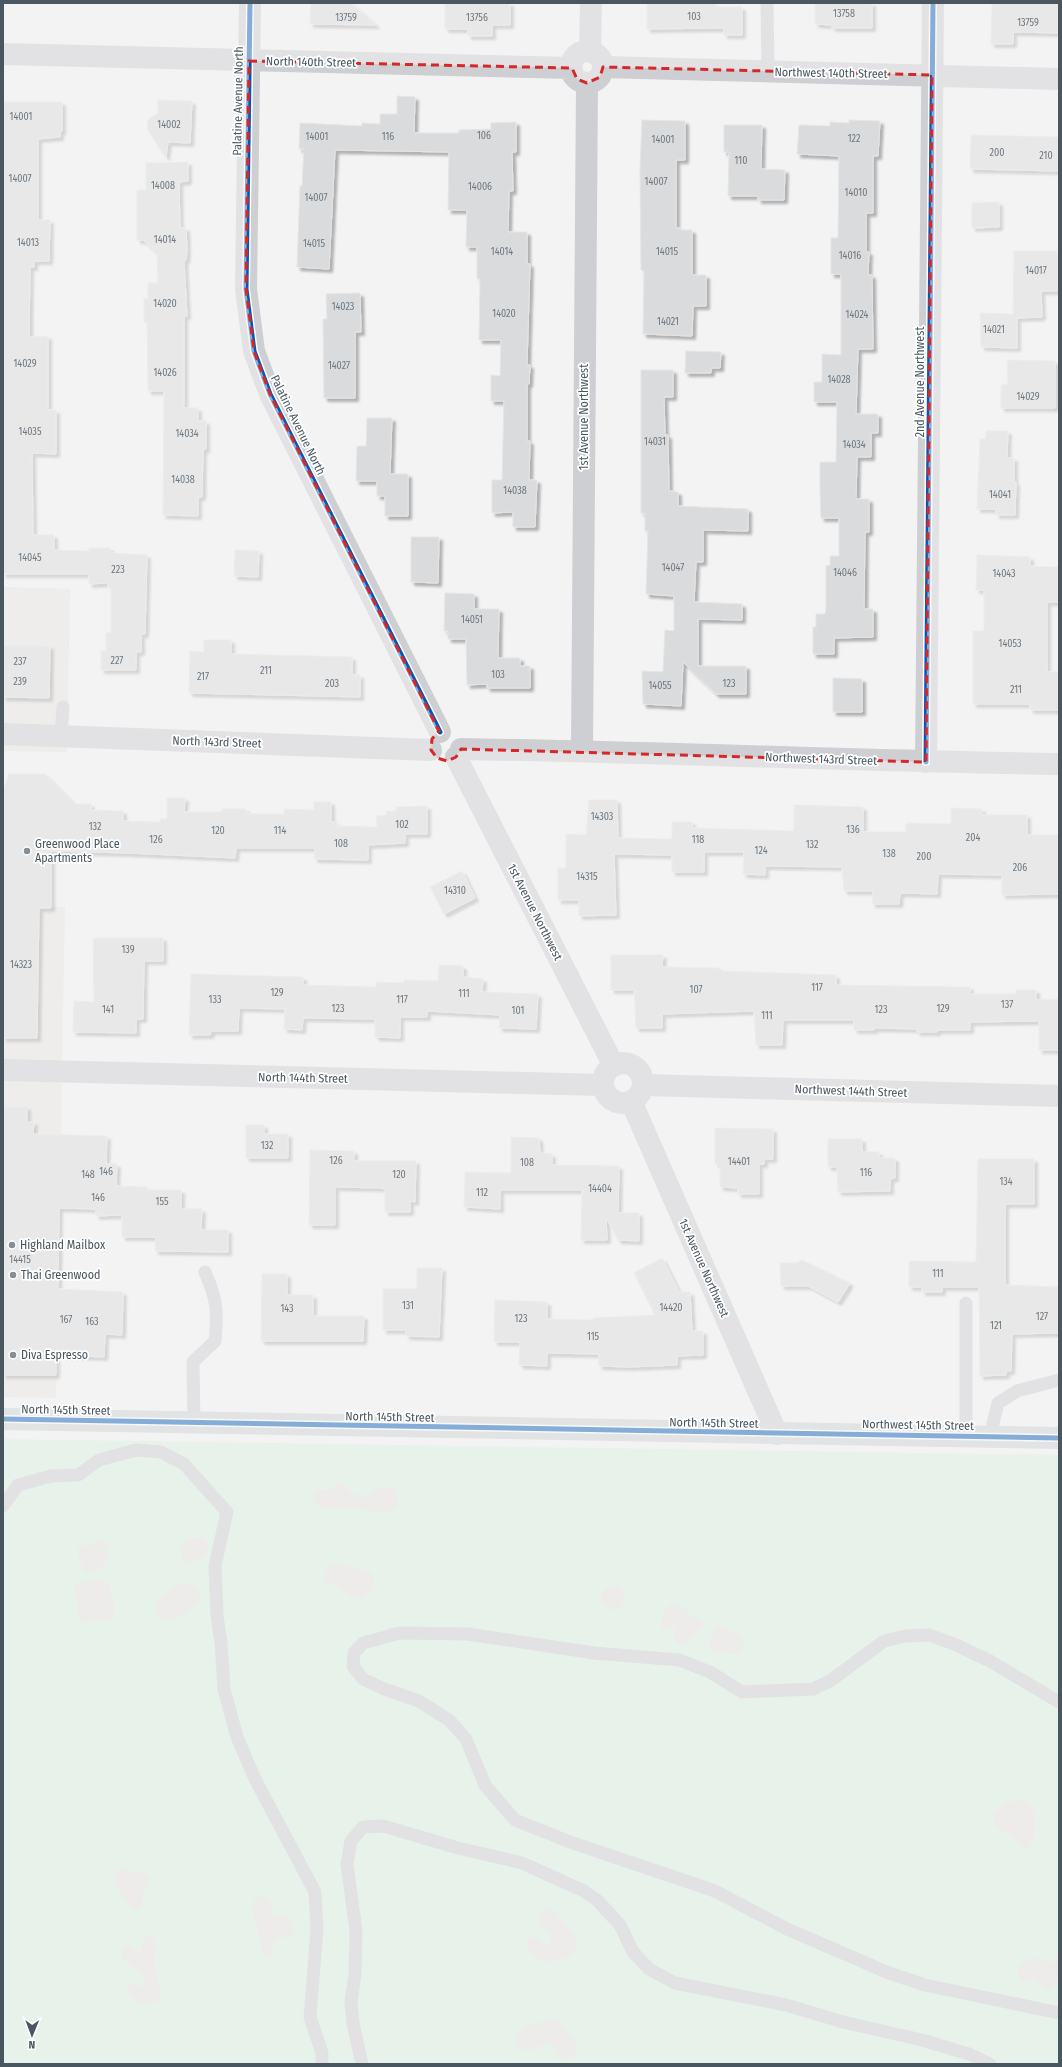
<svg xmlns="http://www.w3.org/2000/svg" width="1062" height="2067" font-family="'Fira Sans Condensed',sans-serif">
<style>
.commercial{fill:#e7e6e2}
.green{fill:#d8f2e1}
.sand{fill:#e7e5e0}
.building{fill:#dadbdc;stroke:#e5e5e6;filter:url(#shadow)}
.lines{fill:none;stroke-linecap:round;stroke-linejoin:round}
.lane{stroke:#cdcfd2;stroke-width:13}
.street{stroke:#cdcfd2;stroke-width:22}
.secondary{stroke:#cdd0d4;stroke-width:22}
.cycleway-casing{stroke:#fff;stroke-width:8}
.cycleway{stroke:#0057b8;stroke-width:5}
.marked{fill:none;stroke:#d62828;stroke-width:3;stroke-dasharray:8 5;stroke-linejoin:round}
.poi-dot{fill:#858e94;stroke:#fff;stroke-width:1.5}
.labels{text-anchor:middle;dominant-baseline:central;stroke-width:3.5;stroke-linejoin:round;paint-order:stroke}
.number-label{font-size:10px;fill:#6f7981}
.street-label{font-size:12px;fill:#495761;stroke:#fff}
.poi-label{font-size:12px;fill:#495761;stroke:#fff;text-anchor:start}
</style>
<defs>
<filter id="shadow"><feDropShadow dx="3.5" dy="3.5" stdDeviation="1" flood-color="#0004"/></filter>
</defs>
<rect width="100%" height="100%" fill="#f4f3f3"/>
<path class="commercial" d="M3,587L70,589L67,752L3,751Z
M3,906L65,907L56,1398L3,1397Z"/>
<path class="green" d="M3,1439L1059,1455V2064H3Z"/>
<path class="sand" d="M339,1482C348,1485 350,1494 360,1496C372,1498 376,1483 395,1489L398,1502L395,1509L386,1512L362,1511L350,1507L329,1509L317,1506L313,1500L312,1494L316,1490H329Z
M190,1538H205C210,1544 209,1548 207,1556L188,1564L183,1562C179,1550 178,1544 190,1538Z
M97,1539L108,1543C111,1560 103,1576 83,1571L77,1550L80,1546L91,1545Z
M335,1564L368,1571L373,1576V1585L365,1598C354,1602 349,1593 339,1588C332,1584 329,1586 324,1578C326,1571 327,1566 335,1564Z
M97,1579L109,1585L114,1603V1617C108,1621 106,1620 99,1620C94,1620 90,1625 84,1623C73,1620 80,1608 77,1601C75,1593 73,1591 76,1583Z
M188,1582L198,1588L201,1594L200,1600L189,1612L166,1621L157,1617C149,1599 174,1585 188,1582Z
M601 1598a12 12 0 1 1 24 0a12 12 0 1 1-24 0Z
M670,1604L685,1608L692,1617L703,1622L704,1628C700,1630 695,1632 693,1635C687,1641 686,1645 677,1643L673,1638L676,1626L667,1629L662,1627L660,1623L666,1607Z
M719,1627C727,1629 734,1632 742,1635C745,1644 744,1648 737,1654C726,1655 715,1654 708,1645L715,1629Z
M1021,1799C1040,1810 1037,1829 1030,1847L1025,1849C1019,1847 1017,1840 1011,1837C981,1822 994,1805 1021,1799Z
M124,1869C136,1873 146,1869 150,1882L142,1897V1904L140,1909L134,1910C124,1903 120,1890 114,1879L117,1871Z
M267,1896L274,1905L272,1910V1916L275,1918L283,1914C294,1920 299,1927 293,1938L281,1937L275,1941L272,1953L268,1958L264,1957C260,1951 262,1946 260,1939C258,1928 253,1918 251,1906L257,1897Z
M544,1909C560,1910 559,1917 568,1926C579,1937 583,1951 566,1958C559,1961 552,1961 544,1963L527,1950V1937C536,1936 540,1944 549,1944C554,1934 548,1931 540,1927L538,1915Z
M148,1935L153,1938L156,1944L154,1963L161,1991L158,2001C146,2007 138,2004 129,1996L128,1986L133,1982L141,1986L144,1985C145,1968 128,1968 121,1957L122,1948L129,1946L137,1951L141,1950L143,1939Z
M1035,1958L1059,1963C1059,1974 1059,1984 1049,1990L1045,1989L1033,1980H1020L1018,1976C1018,1964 1024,1960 1035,1958Z
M554,2020L567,2029L578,2044L575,2056L563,2059L558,2057L552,2044C542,2043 531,2054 521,2049C519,2048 516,2044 516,2041C512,2027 544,2021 554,2020Z"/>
<path class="building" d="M311,3H351L376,25L310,24Z
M445,3H510V25H492V36H468V29H445Z
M647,3H716V7H742V35H724V28L647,29Z
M815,3H872V28H832V25L815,24Z
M992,3H1059V33L1013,32V44H991Z
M397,96L415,97L414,133H459V130L491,129V123L516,122V152H512L513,191H509L508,232H527V264H530L527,365H530L529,384H527V441H530L529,480H537L535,527H513V512L492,513V480H502L504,401H491V375L500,376L501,340H479L480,279H477V247H466L467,210H448L449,152L335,150L329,269L297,267L300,186H302L304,149H299L300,123L362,126V123L380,124V114H397Z
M158,100L192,101L190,143L168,142L166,157L147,129L148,120L158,113Z
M3,102H62V131H60V137L38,139V220H50L49,261H34V267H30L29,337L48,336V410H56V454L32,453L33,535H54V550L89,551V548H110V553L147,555L145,634H141V652H136V670H101V651H106V633L111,632V588H108V583L89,584V574H3Z
M642,120L685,121V160H676V228H681V230H692V275H706V306H693L692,336L643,334L644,271L641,270L640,170Z
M849,120L880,121L878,156H873V213H866V252H869L868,275H872L873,349H858L856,414H878V433H871V457H857L856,499H869V532H865L864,609H873V637L834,638V654H813V627H816V614H825L826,609V566L830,565V556H839V518H821L820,492V462H836L837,402H814V382H822V354L841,355V274H831V238H838L839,156L797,154L799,125L830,126V122L849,123Z
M724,125H762L761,169L785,170L784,200H758V196H728L729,152H724Z
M971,135L1059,137V171L970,169Z
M188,162V181L179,182L180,228H186L187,251L186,260H184L187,316H184V408H198V421H206V449H203L202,497H198V516L163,515L164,391H148L147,322H144V299H148V283H158L157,254L143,240H137V190H146V163Z
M999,202V227L972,228V203Z
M1014,251H1057V291H1041L1042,317L1017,318V348L981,347L980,313L1013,314Z
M360,293L361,332H355V398H324L323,319H327L326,294Z
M686,351L721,352L720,368H711V373H685Z
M1007,360L1055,361V408H1001V385L1008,384Z
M641,370H673V397H664L665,435H668L669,491L678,492V506L748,509V531L703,530V562H696L694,602L742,604V620L698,619V666H746V694H716L683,662L681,706L643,704L642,671L663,672L665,630L674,631V596L646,594L648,531H645V513H641Z
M367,418H392L390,474H408V516H385V496H377V481H356L357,446H366Z
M986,431H1008L1007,458H1014V482H1016L1015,515H996V509H977L980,439H986Z
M411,537H439L438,583L411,582Z
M235,550L259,551L258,577L234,576Z
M977,555L1030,557V566L1059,567V602H1047V672H1059V710H1030V704H973V631H984V590H976Z
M445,593L474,594V609H499L498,658H520V666H530V688H487V684L467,685L466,639H448V631H444Z
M204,640H231V654L352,657V675H360V697L189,693L190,651L204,652Z
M3,645L50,646L49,698L3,697Z
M833,678L862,679V712H833Z
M9,774H45L75,804H91V810L123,811V821L160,822V819H167V798H185L184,812H222V809H246V814H284V809L314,810V802H331V822H337V826L377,827L376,816L387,815L386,811H397L396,807L427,806V834H405V843L368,845V860L314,859L315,848H236L235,858L129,853L51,851V908H39L37,1038H3V790Z
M589,800H617L618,838L672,839V822H692V828L794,831V805L863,807V832H906V823L951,824V808L982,809V815H1027V835H1059V894L1002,895V875L938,874L937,894L900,893L899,904H872L873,891H844L842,867L765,866V875L743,874L744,852H704V872H672V855L614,854L616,915L579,916V900H558V868H566V834L586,835Z
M462,871L475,898L444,914L430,887Z
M96,938H163V961H144L143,1019H136V1033L73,1032L74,1001L94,1002L93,939H96Z
M611,955H663L662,967L719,968L723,971L836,975V985L970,987V994H1016V990H1036V1000L1059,999V1050H1039V1021L970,1022V1030H937V1032H917V1029L874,1028V1030H854V1020H783L782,1045H756L754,1011L662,1014V1028H636L634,990H611Z
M439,965L463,966V977L483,979L482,992L538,994L536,1029L499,1028L500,1015L427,1011V1017H400V1038L375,1037V1019L303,1018L302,1030L284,1029L285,1009L239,1008L238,1031H211L210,1035H189L191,974L303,977V985L376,987V982L404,983V980L438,981Z
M3,1107H27V1122H34L33,1134L107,1136L106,1164H117L116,1186L147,1187V1190H181V1209H202L201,1230H228V1252L155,1251L156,1237H122V1215L96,1216V1209L59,1208L58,1289L123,1292L122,1335L105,1334L104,1357L56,1355V1375H3Z
M246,1125H264V1134H288V1158H246Z
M715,1128L773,1129V1159H764V1164H759V1194H738V1188L720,1187V1164H715Z
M511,1137L539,1138L540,1153L552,1154V1165L619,1166L618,1213H639V1241L618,1240L606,1217L607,1240H581L582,1190H500V1209L464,1207L465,1172L511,1173Z
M828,1139H862V1152H879V1158H895V1178L890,1179V1191L838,1192L837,1167H828Z
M310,1150L354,1151V1161H416L415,1202L410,1201V1212H385V1190L382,1188L335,1187V1225H309Z
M978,1159H1034V1204H1005V1285L1059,1287V1333L1012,1334L1011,1371H1006V1375L980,1376L979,1287H942V1292H922V1287H909V1261L976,1262Z
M662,1258L679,1292H690L692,1331H703V1355L677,1356V1365L629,1367L599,1366V1354L547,1353V1366L519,1365L520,1342H494L495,1300L547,1302V1319L593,1320V1318L655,1315L634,1273Z
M802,1260L850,1283L838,1302L808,1286H781L780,1263H797Z
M417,1268H442L439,1337L406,1336V1330H383V1289H417Z
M262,1274H287V1295H313V1316H364L363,1341H261Z"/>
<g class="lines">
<path class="lane" d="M767,3L768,72
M61,736L63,707
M194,1423L193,1362L215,1341C218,1312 217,1299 205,1272
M966,1436V1303
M990,1436L998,1403L1017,1391L1059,1380
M3,1506L18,1485L51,1476L78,1475L99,1460L136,1450L161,1452L184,1464L227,1512L215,1566L217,1616L221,1643L224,1689L237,1737L255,1779L315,1892L317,1929L310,2017L322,2053V2064
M1059,1702L990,1661L954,1644L929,1635L905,1636L884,1641L830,1681L813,1689L742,1692L710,1672L679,1660L594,1653L468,1634L400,1633L363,1643L354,1653L353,1666L363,1679L384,1689L419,1701L449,1720L466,1739L485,1785L515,1820L570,1842L715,1891L787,1929L889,1973L925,1985L1059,2013
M362,2064L353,2023L351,2002L355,1974L356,1931L347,1864L351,1841L363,1827L383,1826L458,1848L522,1863L584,1891L598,1901L620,1925L633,1952L649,1969L675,1983L786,2005L843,2022L922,2040L969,2054L990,2064"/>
<path class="street" d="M250,3L246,289L254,351L270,394L440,732
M571 67a16 16 0 1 1 32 0a16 16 0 1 1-32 0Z
M590,52L591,3
M3,54L572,68
M603,67L1059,79
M3,734L431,750
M461,749C660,752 860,761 1059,764
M582,751L587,83
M456,757L614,1066
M926,762L933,3
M603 1083a20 20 0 1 1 40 0a20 20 0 1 1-40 0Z
M3,1070L603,1085
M644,1085L1059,1096
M631,1101L777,1434"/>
<path class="secondary" d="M3,1419L1059,1438"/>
<defs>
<path id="cycleway" d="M250,3L246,289L254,351L270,394L440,732
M926,762L933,3
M3,1419L1059,1438"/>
</defs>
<use href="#cycleway" class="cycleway-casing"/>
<use href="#cycleway" class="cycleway"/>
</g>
<path d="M0 0H1062V2067H0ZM249,61L572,68L577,79L587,83L600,77L603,67L932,75L926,762L461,749L456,757L447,761L437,758L431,750L432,739L439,731L270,394L254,351L246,289Z" fill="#f4f3f3" fill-opacity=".55" fill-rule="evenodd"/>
<path class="marked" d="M249,61L572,68L577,79L587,83L600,77L603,67L932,75L926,762L461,749L456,757L447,761L437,758L431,750L432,739L439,731L270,394L254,351L246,289Z"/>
<g class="poi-dot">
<circle cx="27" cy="851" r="4"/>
<circle cx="12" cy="1245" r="4"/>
<circle cx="13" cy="1275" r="4"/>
<circle cx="13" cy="1355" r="4"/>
</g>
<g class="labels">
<g class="number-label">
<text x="844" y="14">13758</text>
<text x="694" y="17">103</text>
<text x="346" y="18">13759</text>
<text x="477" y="18">13756</text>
<text x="1028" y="23">13759</text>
<text x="21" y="117">14001</text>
<text x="169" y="125">14002</text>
<text x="484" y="136">106</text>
<text x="317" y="137">14001</text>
<text x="388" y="137">116</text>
<text x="854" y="139">122</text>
<text x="663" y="140">14001</text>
<text x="997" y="153">200</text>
<text x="1046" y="156">210</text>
<text x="741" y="161">110</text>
<text x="20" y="179">14007</text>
<text x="656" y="182">14007</text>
<text x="163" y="186">14008</text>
<text x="480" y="187">14006</text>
<text x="856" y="193">14010</text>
<text x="316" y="198">14007</text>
<text x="165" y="240">14014</text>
<text x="28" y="243">14013</text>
<text x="314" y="244">14015</text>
<text x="502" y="252">14014</text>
<text x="667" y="252">14015</text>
<text x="850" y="256">14016</text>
<text x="1036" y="271">14017</text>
<text x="165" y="304">14020</text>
<text x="343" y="307">14023</text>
<text x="504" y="314">14020</text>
<text x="857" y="315">14024</text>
<text x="668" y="322">14021</text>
<text x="994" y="330">14021</text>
<text x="25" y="364">14029</text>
<text x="339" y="366">14027</text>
<text x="165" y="373">14026</text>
<text x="839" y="380">14028</text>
<text x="1028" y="397">14029</text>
<text x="30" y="432">14035</text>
<text x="187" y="434">14034</text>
<text x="655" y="442">14031</text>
<text x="854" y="445">14034</text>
<text x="183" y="480">14038</text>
<text x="515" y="491">14038</text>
<text x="1000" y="495">14041</text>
<text x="30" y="558">14045</text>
<text x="673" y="568">14047</text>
<text x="118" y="570">223</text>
<text x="845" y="573">14046</text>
<text x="1004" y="574">14043</text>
<text x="472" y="620">14051</text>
<text x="1010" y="644">14053</text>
<text x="117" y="661">227</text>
<text x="20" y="662">237</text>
<text x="266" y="671">211</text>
<text x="498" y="675">103</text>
<text x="203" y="677">217</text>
<text x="20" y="682">239</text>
<text x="332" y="684">203</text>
<text x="729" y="684">123</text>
<text x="660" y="686">14055</text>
<text x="1016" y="690">211</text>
<text x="602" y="817">14303</text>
<text x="402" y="825">102</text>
<text x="95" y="827">132</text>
<text x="853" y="830">136</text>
<text x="218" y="831">120</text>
<text x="280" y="831">114</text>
<text x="973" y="838">204</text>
<text x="156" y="840">126</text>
<text x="698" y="840">118</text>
<text x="341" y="844">108</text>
<text x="812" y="845">132</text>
<text x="761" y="851">124</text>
<text x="889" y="854">138</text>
<text x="924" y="857">200</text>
<text x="1020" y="868">206</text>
<text x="587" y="877">14315</text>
<text x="455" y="891">14310</text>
<text x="128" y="950">139</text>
<text x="21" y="965">14323</text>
<text x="817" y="988">117</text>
<text x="696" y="990">107</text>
<text x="277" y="993">129</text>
<text x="464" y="994">111</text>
<text x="215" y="1000">133</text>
<text x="402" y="1000">117</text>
<text x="1007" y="1005">137</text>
<text x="338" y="1009">123</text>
<text x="943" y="1009">129</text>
<text x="108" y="1010">141</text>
<text x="881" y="1010">123</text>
<text x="518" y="1011">101</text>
<text x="767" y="1016">111</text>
<text x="267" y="1146">132</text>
<text x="336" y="1161">126</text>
<text x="739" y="1162">14401</text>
<text x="527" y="1163">108</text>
<text x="106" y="1172">146</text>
<text x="866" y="1173">116</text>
<text x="88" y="1175">148</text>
<text x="399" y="1175">120</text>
<text x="1006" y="1182">134</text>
<text x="600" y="1189">14404</text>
<text x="482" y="1193">112</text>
<text x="98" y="1198">146</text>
<text x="162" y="1202">155</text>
<text x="20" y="1260">14415</text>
<text x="938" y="1274">111</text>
<text x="408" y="1306">131</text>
<text x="671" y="1308">14420</text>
<text x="287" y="1309">143</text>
<text x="1042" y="1317">127</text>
<text x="521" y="1319">123</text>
<text x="66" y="1320">167</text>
<text x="92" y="1322">163</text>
<text x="996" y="1326">121</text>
<text x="593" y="1337">115</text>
</g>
<g class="street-label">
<text transform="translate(311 62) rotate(1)">North 140th Street</text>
<text transform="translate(831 73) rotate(1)">Northwest 140th Street</text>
<text transform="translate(238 101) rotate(-89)">Palatine Avenue North</text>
<text transform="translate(920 382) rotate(-90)">2nd Avenue Northwest</text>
<text transform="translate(584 417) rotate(-90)">1st Avenue Northwest</text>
<text transform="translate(298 425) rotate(64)">Palatine Avenue North</text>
<text transform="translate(217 742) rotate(2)">North 143rd Street</text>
<text transform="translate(821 759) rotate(2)">Northwest 143rd Street</text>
<text transform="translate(535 912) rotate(63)">1st Avenue Northwest</text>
<text transform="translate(303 1078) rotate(1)">North 144th Street</text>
<text transform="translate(851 1091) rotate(2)">Northwest 144th Street</text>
<text transform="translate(704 1268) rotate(66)">1st Avenue Northwest</text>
<text transform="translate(66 1410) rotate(1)">North 145th Street</text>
<text transform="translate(390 1417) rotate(1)">North 145th Street</text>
<text transform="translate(714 1423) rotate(1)">North 145th Street</text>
<text transform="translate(918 1425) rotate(1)">Northwest 145th Street</text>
</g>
<g class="poi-label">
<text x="35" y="844">Greenwood Place<tspan x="35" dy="14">Apartments</tspan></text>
<text x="20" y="1245">Highland Mailbox</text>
<text x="21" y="1275">Thai Greenwood</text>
<text x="21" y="1355">Diva Espresso</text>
</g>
</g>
<rect width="1062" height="2067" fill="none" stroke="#495761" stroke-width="8"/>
<g transform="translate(32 2035) rotate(181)" stroke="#ffffff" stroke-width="3" paint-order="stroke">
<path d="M0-3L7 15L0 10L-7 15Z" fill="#495761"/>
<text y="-6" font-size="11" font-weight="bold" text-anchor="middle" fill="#495761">N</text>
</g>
</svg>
